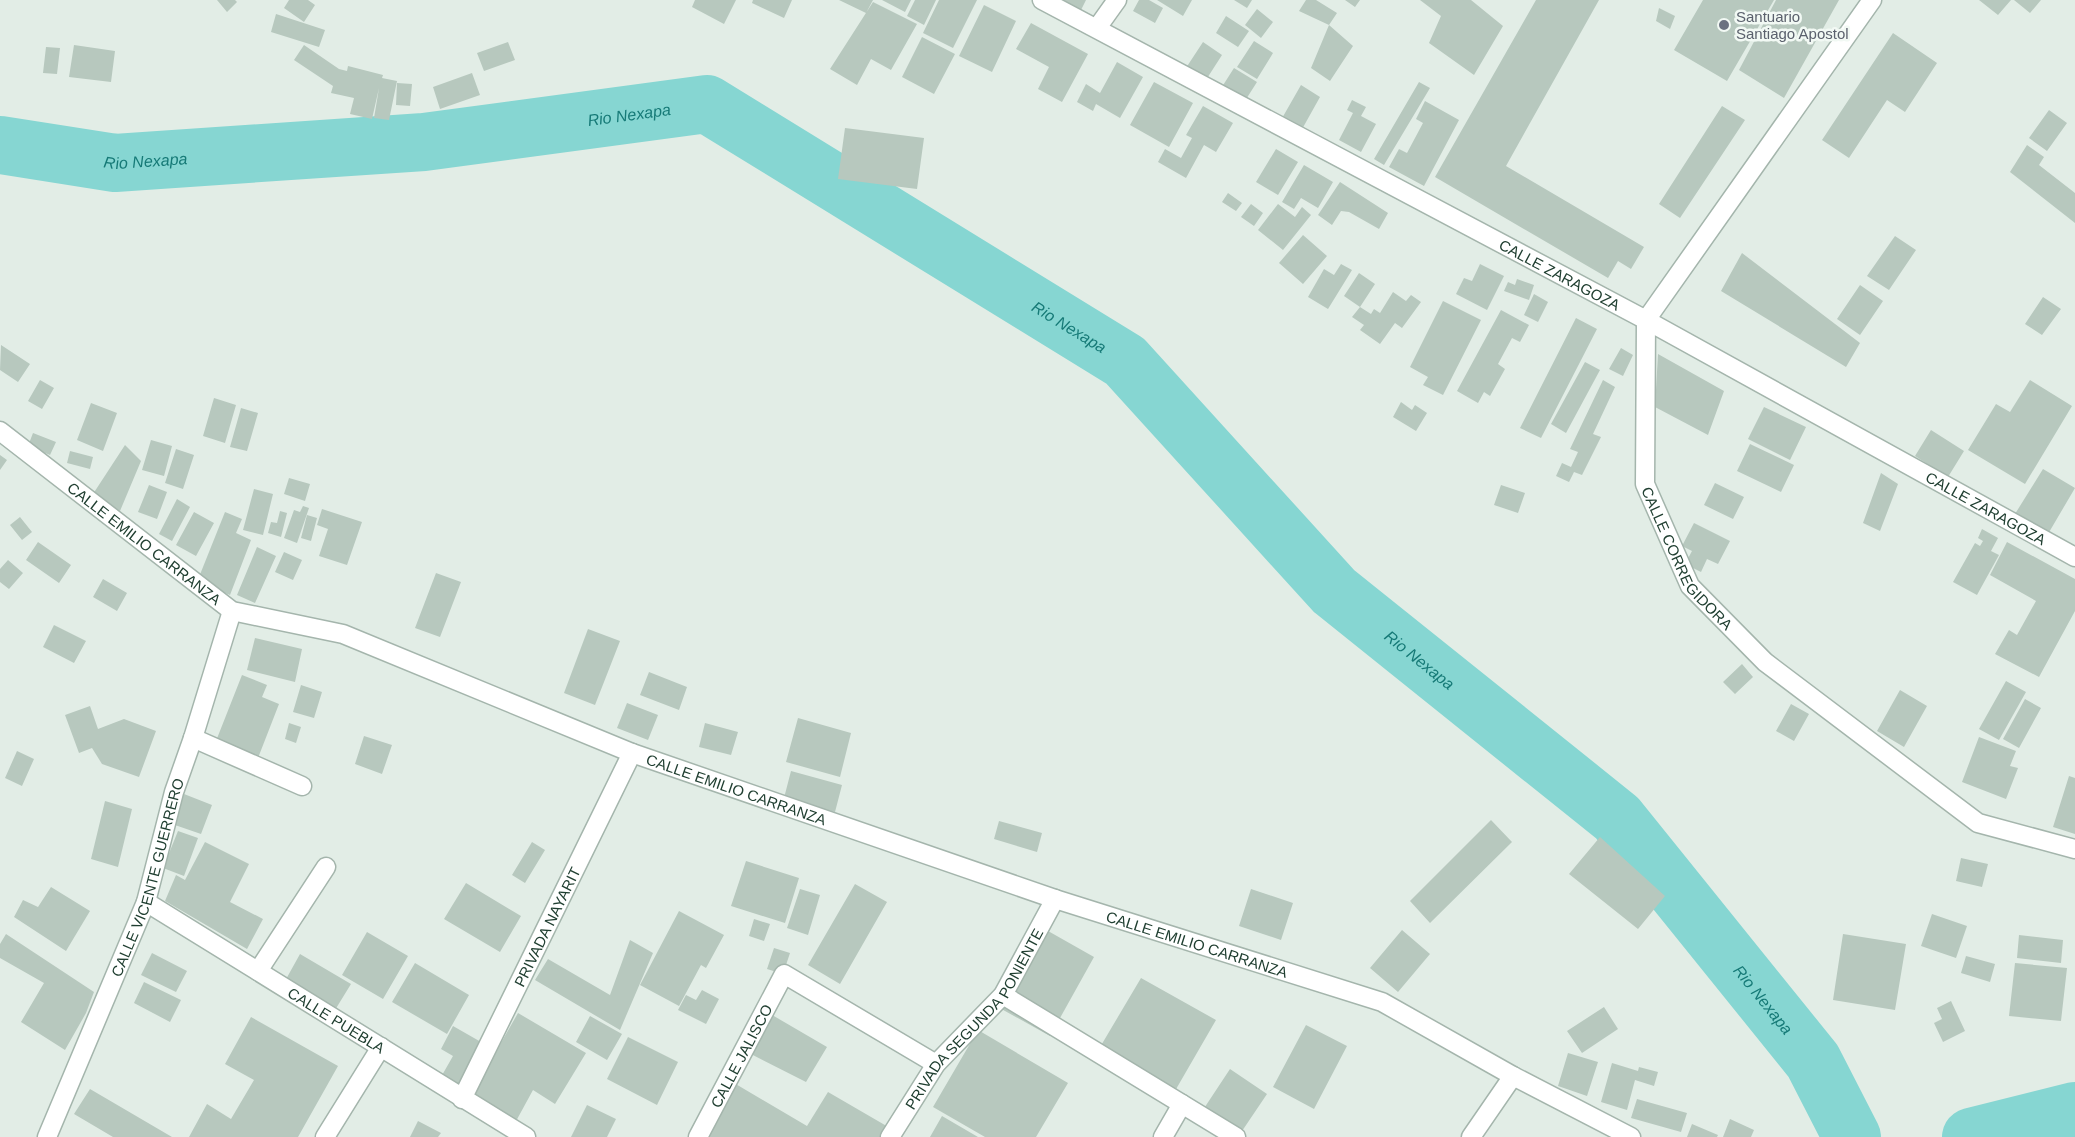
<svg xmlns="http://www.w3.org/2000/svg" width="2075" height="1137" font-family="Arial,sans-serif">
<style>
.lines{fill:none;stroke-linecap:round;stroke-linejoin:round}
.river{stroke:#86d6d2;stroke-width:58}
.building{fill:#b7c8be}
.minor-casing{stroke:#a4b5ac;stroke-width:21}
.minor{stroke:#fff;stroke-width:18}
.worship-dot{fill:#6b7280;stroke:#f2f9f4;stroke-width:2}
.labels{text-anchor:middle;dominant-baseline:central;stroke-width:5;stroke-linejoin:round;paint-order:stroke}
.worship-label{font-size:15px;fill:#5b616d;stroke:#f2f9f4;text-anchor:start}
.street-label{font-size:15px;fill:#203f31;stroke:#f2f9f4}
.water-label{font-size:16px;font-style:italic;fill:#167a77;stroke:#f2f9f4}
</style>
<rect width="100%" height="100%" fill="#e2ede6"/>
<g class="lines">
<g class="river">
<path id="s1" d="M0,145L115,163L424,142L707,104L1125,361L1334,591L1617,818L1813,1061L1852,1137"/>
<path d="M1971,1137L2075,1111"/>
</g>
</g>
<path class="building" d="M217,0H235L237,2L227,12Z
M289,0H308L315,5L304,22L284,8Z
M695,0H736L724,24L692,7Z
M753,0H792L784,18L752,3Z
M839,0H873L866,13Z
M882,0H911L905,12Z
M915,0H936L924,25L907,16Z
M939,0H977L953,48L923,33Z
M1053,0H1086L1079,14Z
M1139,0H1149L1163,8L1155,23L1133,11Z
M1157,0H1192L1183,16Z
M1234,0H1252L1247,8Z
M1306,0H1316L1337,13L1329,25L1299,11Z
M1345,0H1360L1355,7Z
M1420,0H1471L1503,26L1474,75L1429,43L1441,16Z
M1536,0H1599L1506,166L1644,247L1631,269L1618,261L1608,278L1435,177Z
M1703,0H1774L1727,81L1674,50Z
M1776,0H1839L1784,98L1739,70Z
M1979,0H2011L1998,15Z
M2014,0H2041L2030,13Z
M873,2L917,24L891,70L871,59L857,85L830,69Z
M984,5L1016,21L992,72L959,56Z
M1659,8L1675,16L1670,29L1656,21Z
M1257,9L1273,22L1261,38L1245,25Z
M276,14L325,30L319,47L271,32Z
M1226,16L1249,31L1238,47L1216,33Z
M1031,23L1088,54L1062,102L1038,89L1049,67L1016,49Z
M1329,25L1353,46L1330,81L1311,68Z
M1893,33L1937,63L1905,112L1887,100L1849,158L1822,140Z
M922,37L955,54L934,94L902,77Z
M1254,41L1273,53L1257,79L1237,67Z
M508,42L515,60L484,71L477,53Z
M1203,42L1222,55L1204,83L1184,71Z
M74,45L115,51L111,82L69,77Z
M304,45L339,69L347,71L348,66L383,75L382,78L397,81L389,120L374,118L379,88L372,119L350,114L354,98L331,93L333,86L294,60Z
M46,47L60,48L57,74L43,73Z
M1117,62L1143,77L1120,118L1096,104L1093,111L1077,102L1086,84L1100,93Z
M1234,68L1257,82L1243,104L1220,90Z
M472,73L480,95L440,109L433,87Z
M1154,82L1193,103L1169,147L1130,125Z
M1419,82L1430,88L1384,165L1374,159Z
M397,83L412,84L410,106L396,105Z
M1301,85L1320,97L1301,131L1281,120Z
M1352,100L1366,107L1361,116L1376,124L1361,152L1339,140L1353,113L1347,110Z
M1425,101L1459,120L1424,186L1389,167L1399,149L1407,153L1423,123L1416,119Z
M1203,106L1233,123L1216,152L1204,145L1186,178L1158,162L1165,149L1181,158L1192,138L1186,135Z
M1722,106L1745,120L1680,218L1659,204Z
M2049,110L2067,123L2047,151L2029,138Z
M845,128L924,138L917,189L838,179Z
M2027,145L2044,157L2039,165L2075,193V223L2010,172Z
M1276,149L1298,162L1278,195L1256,182Z
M1304,165L1333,182L1318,208L1301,198L1294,209L1282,202Z
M1340,182L1388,213L1379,229L1349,212L1341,211L1332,225L1318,215Z
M1228,193L1242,203L1236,211L1222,202Z
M1251,204L1263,213L1254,226L1241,217Z
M1278,204L1295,217L1302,207L1311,215L1283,250L1258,230Z
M1303,235L1327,256L1303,284L1279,263Z
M1895,236L1916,250L1889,290L1867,276Z
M1742,253L1860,343L1846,367L1721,291Z
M1341,264L1352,270L1328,309L1308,297L1324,269L1334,275Z
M1480,264L1504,276L1487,310L1456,294L1464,278L1472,281Z
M1359,273L1375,284L1360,307L1344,296Z
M1517,279L1534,285L1529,300L1504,291L1508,282L1515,285Z
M1860,285L1883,301L1860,335L1837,319Z
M1393,292L1406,301L1411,295L1421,302L1402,328L1395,323L1380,344L1360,330L1364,325L1352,317L1360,307L1371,314L1374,309L1380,313Z
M1534,294L1548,302L1538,322L1524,315Z
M2043,297L2061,309L2042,335L2025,324Z
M1443,301L1481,320L1443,395L1423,385L1428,377L1410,367Z
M1501,310L1529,325L1520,342L1512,338L1498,364L1505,369L1490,396L1484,392L1478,403L1457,391Z
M1576,318L1597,329L1541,438L1520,428Z
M1,345L30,364L18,382L0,370Z
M1621,348L1633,355L1623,376L1609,369Z
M1658,354L1724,391L1708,435L1655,407Z
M1585,362L1600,370L1566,433L1551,424Z
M40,380L54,388L42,409L28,401Z
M1603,380L1615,387L1593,434L1601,437L1582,475L1574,472L1569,482L1556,476L1562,463L1571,467L1578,452L1570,449Z
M2030,380L2072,406L2025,484L1968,450L1996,404L2010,412Z
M214,398L236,405L225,443L203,436Z
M1401,402L1412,410L1415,405L1427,413L1416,431L1393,417Z
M91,403L117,413L103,451L77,440Z
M1764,407L1806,427L1790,460L1748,439Z
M241,408L258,413L247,451L230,447Z
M1931,430L1964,451L1948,477L1915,456Z
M33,433L56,442L50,455L28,446Z
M151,440L172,446L164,476L142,470Z
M1750,444L1794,465L1781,492L1737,471Z
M125,445L141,461L120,511L93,494Z
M176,449L194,455L183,489L165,483Z
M70,451L93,457L90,469L67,463Z
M0,455L7,460L0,470Z
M2043,469L2075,488L2048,534L2015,514Z
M1881,473L1898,484L1880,531L1863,523Z
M289,478L310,484L305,501L284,494Z
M1715,483L1744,497L1733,519L1704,505Z
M149,485L167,492L157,519L138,512Z
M1501,485L1525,493L1518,513L1494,505Z
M254,489L273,494L263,535L243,530Z
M177,499L190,507L172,541L159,534Z
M303,506L309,508L297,543L284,538L294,510L300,512Z
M322,509L362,522L347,565L319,556L328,529L317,525Z
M280,511L287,513L281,537L268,533L271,522L277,523Z
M194,512L214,523L196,556L176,545Z
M225,512L242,519L236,533L251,540L230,595L197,582Z
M307,515L317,518L311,541L301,538Z
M20,517L32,532L22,540L10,525Z
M1694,523L1730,541L1718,564L1707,559L1701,572L1685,564L1692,551L1682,546Z
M1982,529L1998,538L1991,551L1999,555L1977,595L1953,582L1975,543L1980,546L1983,541L1978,538Z
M38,542L71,565L59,583L26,560Z
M2007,542L2075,579V611L2039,677L1995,654L2009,630L2017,635L2036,601L1990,575Z
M257,547L276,556L255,603L237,595Z
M284,552L302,560L293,580L275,572Z
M8,560L23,573L9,589L0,582V569Z
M436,573L461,582L440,637L415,628Z
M103,579L127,593L117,611L93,597Z
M54,625L86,641L74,663L43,647Z
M588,629L620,641L595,705L564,693Z
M255,638L302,649L295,682L247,670Z
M1742,664L1753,677L1735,694L1723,682Z
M649,672L687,687L679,710L640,695Z
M242,675L267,685L262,697L279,704L258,758L216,741Z
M2006,681L2026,692L1999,740L1979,729Z
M301,685L322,692L314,718L293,712Z
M1900,690L1927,706L1904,747L1877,731Z
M2025,699L2041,708L2019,748L2003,739Z
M627,703L658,715L648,740L617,728Z
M1791,704L1809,714L1794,741L1776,731Z
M90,706L98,729L124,719L156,731L139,777L102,764L92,748L79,753L65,715Z
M798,718L851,733L840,777L786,762Z
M289,723L301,727L296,743L285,739Z
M705,723L738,732L731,755L699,747Z
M364,736L392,745L382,774L355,764Z
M1979,737L2016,751L2010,766L2018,768L2006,799L1962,782Z
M17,751L34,759L22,786L5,778Z
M791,771L842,785L835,812L784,798Z
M2069,776L2075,778V834L2053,827Z
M184,794L212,805L201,834L172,824Z
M105,801L132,809L118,867L91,859Z
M1491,820L1512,842L1430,923L1410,901Z
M999,821L1042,833L1037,852L994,839Z
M178,831L198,838L184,876L163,868Z
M1600,837L1665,896L1638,929L1569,874Z
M205,842L249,864L230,902L263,919L247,949L165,901L176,875L185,880Z
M532,842L545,850L525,883L512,875Z
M1961,858L1988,864L1982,887L1956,881Z
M746,861L799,878L785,923L731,906Z
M466,883L521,916L500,952L444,919Z
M855,884L887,902L840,984L808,965Z
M51,887L90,911L66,951L14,917L23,900L38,907Z
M800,889L820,895L808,935L787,928Z
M1251,889L1293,903L1281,940L1239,926Z
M679,911L724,935L706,968L701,965L679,1006L640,985Z
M1932,914L1967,926L1956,958L1921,946Z
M754,919L770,924L764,941L749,936Z
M1041,927L1094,957L1050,1036L996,1006Z
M1402,930L1430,954L1398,992L1370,968Z
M367,932L408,956L383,999L342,975Z
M6,934L94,992L86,1013L65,1050L21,1022L44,983L0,958V944Z
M1843,934L1906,944L1895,1010L1833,1000Z
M2019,935L2063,940L2061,963L2017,958Z
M630,940L653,953L620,1030L535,980L548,959L610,995Z
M774,948L790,953L783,974L767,969Z
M152,953L187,971L176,992L141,975Z
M300,954L351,984L335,1010L285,981Z
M1966,956L1995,964L1990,982L1961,973Z
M415,963L469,995L447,1034L392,1002Z
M2015,963L2067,968L2061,1021L2009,1016Z
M1141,978L1216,1020L1168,1103L1093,1059Z
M144,982L181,1000L170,1022L134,1003Z
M702,990L719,999L706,1024L678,1010L686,995L696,1000Z
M1951,1001L1965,1031L1943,1042L1934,1023L1942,1019L1937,1008Z
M1604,1007L1618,1029L1582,1053L1567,1031Z
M767,1012L827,1047L806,1082L747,1052Z
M518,1013L586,1053L555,1104L533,1090L515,1123L469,1099Z
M590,1016L622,1034L607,1060L576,1042Z
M251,1017L338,1066L298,1137H189L207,1104L231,1119L254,1080L225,1064Z
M1306,1025L1347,1046L1314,1109L1273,1087Z
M453,1026L488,1046L464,1090L441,1077L453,1056L441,1049Z
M978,1030L1068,1083L1036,1137H985L933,1107Z
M628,1037L678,1062L657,1105L607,1079Z
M1568,1053L1598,1062L1587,1096L1558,1086Z
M1612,1063L1638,1071L1639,1067L1658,1072L1654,1086L1635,1080L1627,1110L1601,1102Z
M1230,1069L1267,1094L1238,1137H1218L1195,1122Z
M734,1083L807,1126L828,1092L890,1128L884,1137H703Z
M90,1089L172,1137H113L74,1114Z
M1637,1099L1687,1113L1681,1132L1631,1118Z
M587,1105L616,1119L607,1137H571Z
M942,1116L978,1137H930Z
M1730,1119L1754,1130L1751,1137H1723Z
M418,1121L441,1133L438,1137H410Z
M1692,1124L1718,1135L1717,1137H1687Z"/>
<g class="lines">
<defs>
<g id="minor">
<path id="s2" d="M1042,0L1646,320L2075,557"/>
<path id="s3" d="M1872,0L1646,320L1645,484L1690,586L1765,662L1978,823L2075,849"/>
<path d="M1097,28L1117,0"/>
<path id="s4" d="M0,431L232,611L343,634L632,753L1055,899L1382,1002L1513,1076L1631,1137"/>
<path d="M193,738L302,786"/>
<path id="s5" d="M146,902L526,1137"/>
<path d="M258,971L326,867"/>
<path d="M1003,995L1236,1137"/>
<path id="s6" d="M462,1099L632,753"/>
<path id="s7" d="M47,1137L146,902L174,792L193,738L232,611"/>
<path d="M325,1137L381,1047"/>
<path id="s8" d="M698,1137L784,974L936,1064"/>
<path id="s9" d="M890,1137L936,1064L1003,995L1055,899"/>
<path d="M1163,1137L1182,1104"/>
<path d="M1471,1137L1513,1076"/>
</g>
</defs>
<use href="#minor" class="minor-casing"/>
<use href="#minor" class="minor"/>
</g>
<circle class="worship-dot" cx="1724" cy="25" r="6"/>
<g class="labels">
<g class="worship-label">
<text x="1736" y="16">Santuario<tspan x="1736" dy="17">Santiago Apostol</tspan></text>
</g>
<g class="street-label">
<text stroke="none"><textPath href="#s2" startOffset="586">CALLE ZARAGOZA</textPath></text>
<text stroke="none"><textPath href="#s2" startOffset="1072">CALLE ZARAGOZA</textPath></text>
<text stroke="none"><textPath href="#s4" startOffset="183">CALLE EMILIO CARRANZA</textPath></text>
<text stroke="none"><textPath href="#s3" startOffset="642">CALLE CORREGIDORA</textPath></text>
<text stroke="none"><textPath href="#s4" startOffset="830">CALLE EMILIO CARRANZA</textPath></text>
<text stroke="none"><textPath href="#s7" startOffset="279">CALLE VICENTE GUERRERO</textPath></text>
<text stroke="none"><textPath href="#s6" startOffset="192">PRIVADA NAYARIT</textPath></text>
<text stroke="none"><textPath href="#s4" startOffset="1316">CALLE EMILIO CARRANZA</textPath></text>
<text stroke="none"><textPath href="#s9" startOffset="146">PRIVADA SEGUNDA PONIENTE</textPath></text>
<text stroke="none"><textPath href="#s5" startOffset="224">CALLE PUEBLA</textPath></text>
<text stroke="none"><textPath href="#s8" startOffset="92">CALLE JALISCO</textPath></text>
</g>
<g class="water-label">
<text stroke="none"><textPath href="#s1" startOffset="633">Rio Nexapa</textPath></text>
<text stroke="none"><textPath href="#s1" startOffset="147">Rio Nexapa</textPath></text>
<text stroke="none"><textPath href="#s1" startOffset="1137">Rio Nexapa</textPath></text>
<text stroke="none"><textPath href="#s1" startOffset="1623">Rio Nexapa</textPath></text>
<text stroke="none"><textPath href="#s1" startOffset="2109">Rio Nexapa</textPath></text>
</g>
</g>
</svg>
